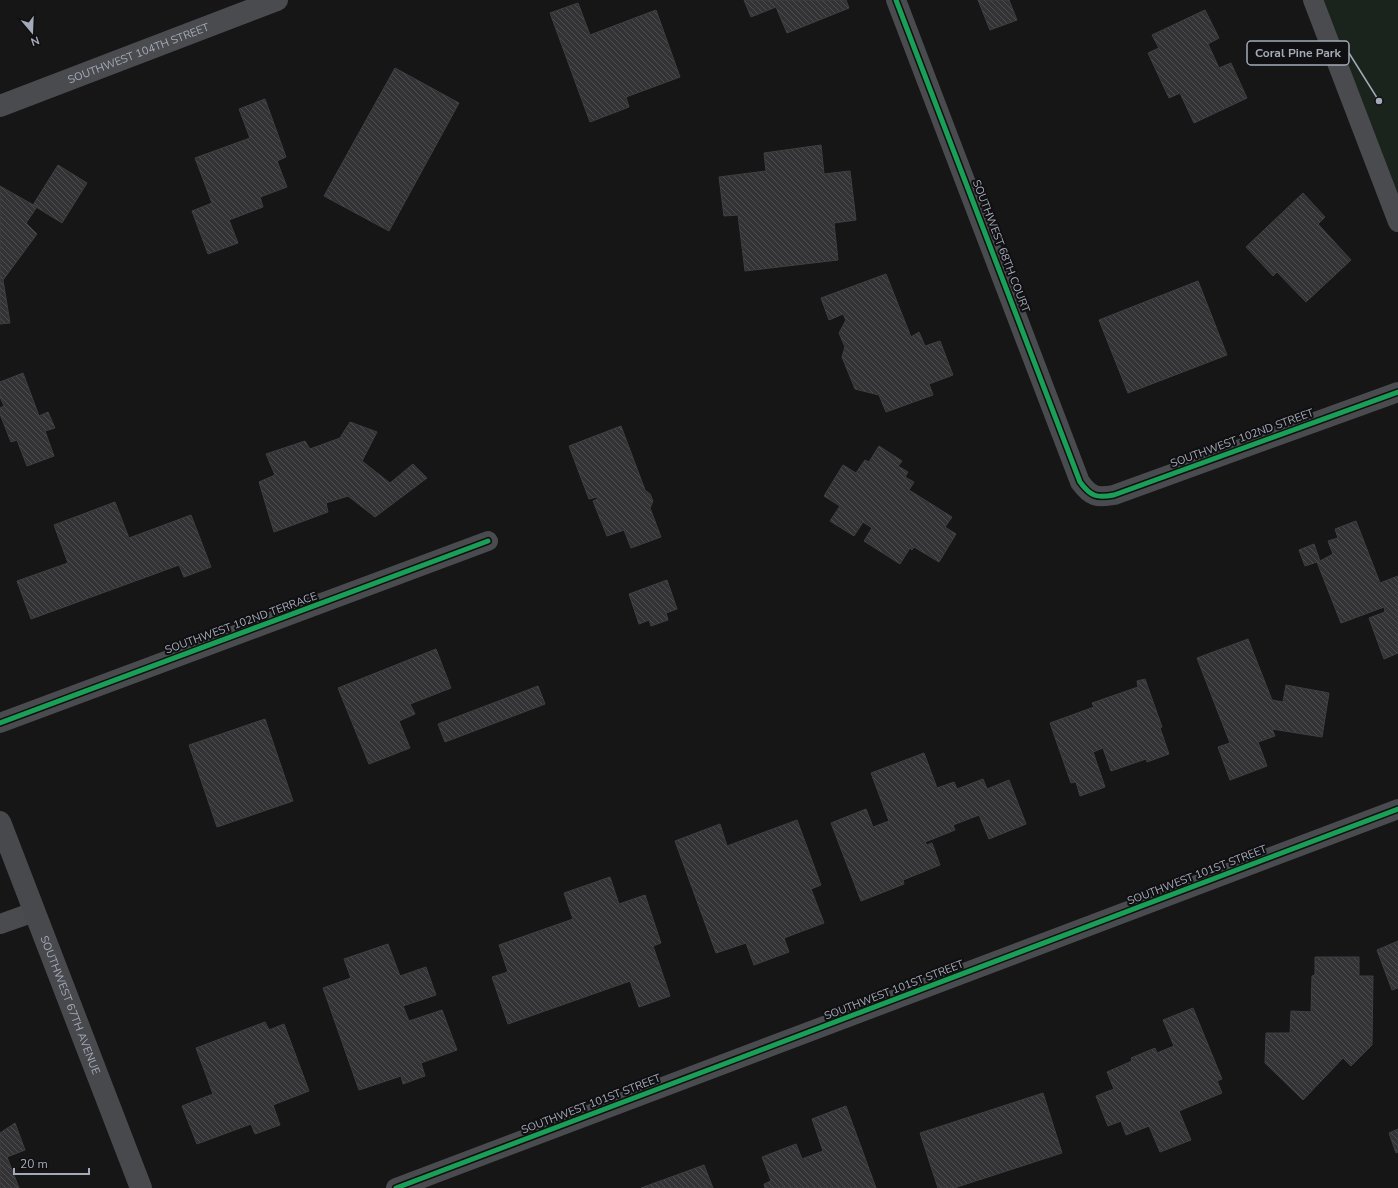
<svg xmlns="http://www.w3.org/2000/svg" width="1398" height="1188" font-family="'Nunito Sans',sans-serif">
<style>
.green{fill:#1b231d}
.building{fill:url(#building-back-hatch);stroke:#3e3f42}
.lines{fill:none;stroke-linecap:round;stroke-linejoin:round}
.minor{stroke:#494b4f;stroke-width:20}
.tertiary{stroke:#494b4f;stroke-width:22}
.secondary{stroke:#48494d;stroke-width:22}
.cycleway-casing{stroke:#101012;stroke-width:8}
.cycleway{stroke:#1a9f57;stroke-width:5}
.labels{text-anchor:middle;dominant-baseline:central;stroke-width:4;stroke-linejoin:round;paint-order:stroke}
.street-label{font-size:11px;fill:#a5aab8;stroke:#101012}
.leader{fill:none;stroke:#a5aab8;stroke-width:1.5}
.callout-dot{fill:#a5aab8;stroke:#101012;stroke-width:1.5}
.callout{fill:#101012;stroke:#a5aab8;stroke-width:1.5}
.callout-label{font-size:12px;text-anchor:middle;font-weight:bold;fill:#a5aab8}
</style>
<defs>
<pattern id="building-back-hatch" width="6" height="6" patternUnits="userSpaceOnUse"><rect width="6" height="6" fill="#333335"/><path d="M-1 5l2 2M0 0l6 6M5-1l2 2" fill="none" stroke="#4e4e50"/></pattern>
</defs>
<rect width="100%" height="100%" fill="#161616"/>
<path class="green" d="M1321,0H1398V203Z"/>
<path class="building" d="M744,0H846L849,8L787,33L776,7L751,17Z
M978,0H1009L1017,20L990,30Z
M578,3L590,35L656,10L680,77L626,97L629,107L590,122L550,13Z
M1205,10L1219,38L1208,44L1219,68L1231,63L1247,98L1194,123L1180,93L1169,98L1148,53L1159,48L1152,35Z
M395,68L459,103L389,231L324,196Z
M265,99L286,157L277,161L287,187L260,197L263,207L229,220L238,243L208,254L192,211L212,203L195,158L250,138L239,109Z
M821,145L824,174L850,171L856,220L834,223L838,260L745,271L738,215L724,216L719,177L766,171L764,153Z
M58,165L87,183L62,223L33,205Z
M0,186L37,207L26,223L37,234L3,280L10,323L0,324Z
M1303,193L1325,217L1318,224L1351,260L1306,302L1277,272L1273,276L1246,247Z
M886,274L911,337L919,332L925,346L940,341L953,375L929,384L933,395L886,412L879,395L855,389L842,357L845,347L839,333L846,320L843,314L829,320L821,298Z
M1198,281L1227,355L1128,393L1099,320Z
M23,373L39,416L48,412L55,428L45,431L54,456L27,466L17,440L11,442L0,414V408L4,406L0,397V382Z
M350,422L377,432L362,461L390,483L413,464L427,478L375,517L348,496L326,503L328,512L274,532L259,482L275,475L266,454L305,441L310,449L340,438Z
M621,426L645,490L650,494L653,501L650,508L661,537L631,548L624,530L607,536L593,501L598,499L597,497L589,499L569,446Z
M879,446L902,461L898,466L908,472L905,477L914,482L909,490L952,517L945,527L956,534L939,562L914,547L912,550L910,548L900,564L864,541L872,528L863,522L854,536L830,521L840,506L824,496L843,465L856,473L865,460L869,462Z
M115,502L129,538L191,515L211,567L184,577L179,565L31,619L17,581L68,563L54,525Z
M1356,521L1380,583L1398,576V653L1384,659L1369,618L1385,612L1384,607L1341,623L1317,562L1305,566L1299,550L1314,544L1320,561L1333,554L1328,541L1338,538L1335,529Z
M667,580L677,609L666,613L668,620L651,626L649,620L639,624L629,594Z
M1248,639L1272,700L1283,702L1286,685L1329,693L1322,737L1272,729L1275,736L1258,742L1267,766L1230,780L1218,747L1230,743L1197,658Z
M436,649L451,688L410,704L415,714L399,721L410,748L369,764L338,688Z
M1145,679L1162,727L1160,728L1169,754L1147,762L1146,759L1111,771L1103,748L1093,752L1105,787L1080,796L1076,782L1071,783L1050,723L1094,707L1092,703L1138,687L1137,681Z
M538,686L545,704L445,742L438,724Z
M265,719L293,801L217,827L189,745Z
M924,753L937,788L954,782L957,789L983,779L987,789L1009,780L1026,824L989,839L979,815L953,825L955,830L925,842L927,845L932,843L940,865L903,880L904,884L861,901L831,823L866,809L873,827L889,821L871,773Z
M797,820L821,885L811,889L824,923L784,938L789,952L754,965L746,943L716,953L675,841L720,824L727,846Z
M610,877L619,904L645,895L661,943L653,946L670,996L639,1007L630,981L508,1024L492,977L508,972L499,945L573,919L564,893Z
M1398,941V988L1392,990L1377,950Z
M388,944L400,976L426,967L436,995L403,1006L409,1021L442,1010L457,1050L421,1063L425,1076L403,1084L401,1076L359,1090L323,988L351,978L344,959Z
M1315,957H1359V976H1373L1372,1045L1351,1066L1343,1058L1303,1100L1265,1063L1266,1033H1290L1291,1011L1311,1012L1312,976L1315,975Z
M1193,1008L1222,1079L1217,1081L1222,1093L1179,1111L1191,1140L1160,1152L1149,1126L1126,1135L1121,1121L1108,1126L1096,1096L1114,1089L1107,1072L1132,1061L1131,1058L1155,1048L1157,1053L1174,1046L1163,1020Z
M265,1022L269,1030L284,1024L309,1091L273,1105L280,1125L255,1134L251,1124L197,1144L182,1106L213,1094L196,1048Z
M1043,1093L1062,1153L954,1188H938L920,1133Z
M846,1106L876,1188H765L764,1184L771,1181L762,1157L796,1144L802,1159L823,1151L812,1119Z
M15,1123L25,1150L7,1157L19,1188H0V1133Z
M1398,1129V1152L1396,1153L1389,1133Z
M704,1165L713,1188H641Z"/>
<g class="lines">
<path class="minor" d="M896,0L1080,482C1091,497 1097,498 1114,495L1398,392
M1313,0L1398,222
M0,723L488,541
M0,924L34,912
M396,1188L1398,809"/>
<path class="tertiary" id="s1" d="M0,106L277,0"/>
<path class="secondary" id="s2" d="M0,822L141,1188"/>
<defs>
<path id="cycleway" d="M896,0L1080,482C1091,497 1097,498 1114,495L1398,392
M0,723L488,541
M396,1188L1398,809"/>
</defs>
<use href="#cycleway" class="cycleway-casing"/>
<use href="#cycleway" class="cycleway"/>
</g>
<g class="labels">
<g class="street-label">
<text stroke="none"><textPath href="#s1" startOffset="148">SOUTHWEST 104TH STREET</textPath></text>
<text transform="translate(1001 246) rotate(69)">SOUTHWEST 68TH COURT</text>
<text transform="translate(1242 438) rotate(-20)">SOUTHWEST 102ND STREET</text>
<text transform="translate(241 623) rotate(-20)">SOUTHWEST 102ND TERRACE</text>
<text transform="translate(1197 875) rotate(-21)">SOUTHWEST 101ST STREET</text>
<text transform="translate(894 990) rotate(-21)">SOUTHWEST 101ST STREET</text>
<text stroke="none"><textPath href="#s2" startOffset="196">SOUTHWEST 67TH AVENUE</textPath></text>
<text transform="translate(591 1104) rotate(-21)">SOUTHWEST 101ST STREET</text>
</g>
</g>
<path class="leader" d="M1379 101L1349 53"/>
<circle class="callout-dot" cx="1379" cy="101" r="4"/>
<rect class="callout" x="1247" y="41" width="102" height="24" rx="4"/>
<g class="callout-label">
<text x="1298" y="57">Coral Pine Park</text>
</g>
<g transform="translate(32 32) rotate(161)" stroke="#101012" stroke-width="3" paint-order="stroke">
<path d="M0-3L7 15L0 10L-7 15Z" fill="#a5aab8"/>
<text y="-6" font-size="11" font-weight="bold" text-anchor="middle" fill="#a5aab8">N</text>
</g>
<path d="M14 1168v6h75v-6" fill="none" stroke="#a5aab8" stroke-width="2"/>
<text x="20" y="1168" font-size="12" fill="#a5aab8" stroke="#101012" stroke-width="3" paint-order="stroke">20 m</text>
</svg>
